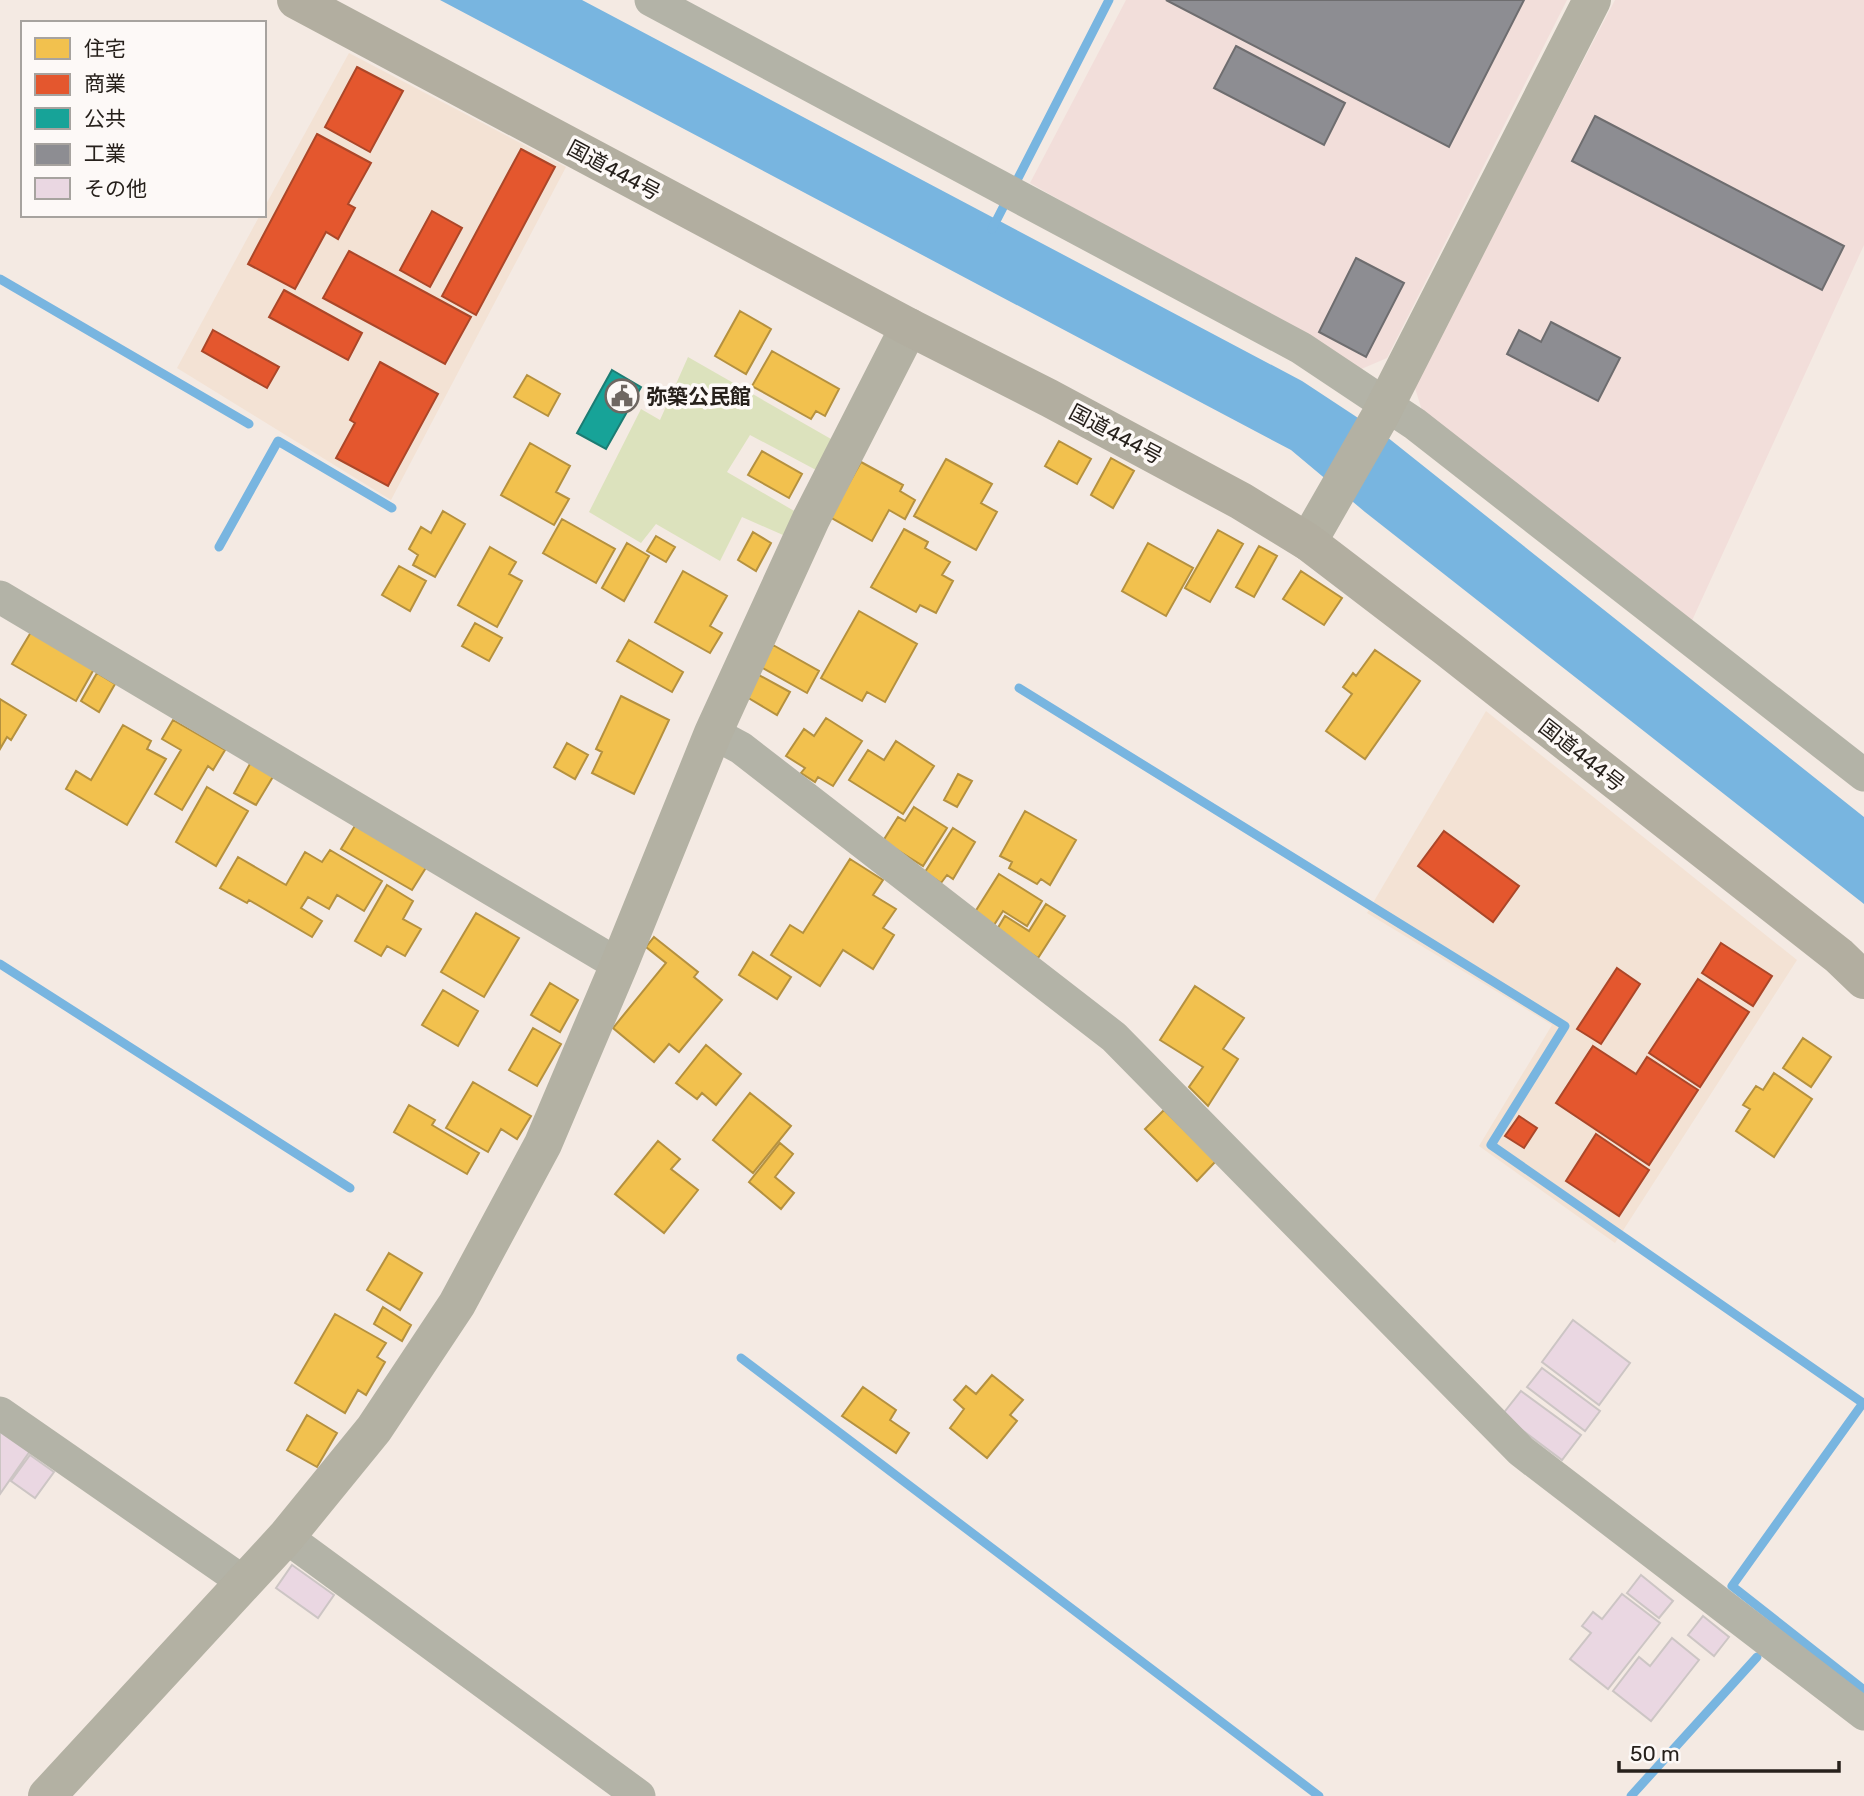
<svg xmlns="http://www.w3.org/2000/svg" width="1864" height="1796" font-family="Rubik,'Noto Sans JP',sans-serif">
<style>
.built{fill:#f3e2d4}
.industrial{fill:#f2deda}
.green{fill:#dce2bd}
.water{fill:#78b5e0}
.homes{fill:#f2c14e;stroke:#b5913f;stroke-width:2}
.shops{fill:#e4572e;stroke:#ab4729;stroke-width:2}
.public{fill:#17a398;stroke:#1c7c73;stroke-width:2}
.industry{fill:#8d8d92;stroke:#6e6d6f;stroke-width:2}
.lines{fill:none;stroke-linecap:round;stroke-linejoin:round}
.stream{stroke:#78b5e0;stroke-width:9}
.building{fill:#ead7e2;stroke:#ccc5c4;stroke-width:2}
.street{stroke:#b3b3a7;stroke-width:33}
.secondary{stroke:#b3b1a3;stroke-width:38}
.highway{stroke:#b2aea0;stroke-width:38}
.labels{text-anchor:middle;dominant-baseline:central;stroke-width:7;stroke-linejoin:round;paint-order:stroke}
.street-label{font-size:21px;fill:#27211c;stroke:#fdf9f7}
.poi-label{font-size:21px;font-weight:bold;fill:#27211c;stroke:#fdf9f7;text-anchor:start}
</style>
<rect width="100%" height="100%" fill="#f4eae3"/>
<path class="built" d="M349,53L566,167L391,500L177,368L260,215H264V208Z
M1486,711L1797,960L1615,1243L1479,1146L1552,1025L1367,913Z"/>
<path class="industrial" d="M1126,0H1567L1387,358L1359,370L1030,183Z
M1615,0H1864V245L1690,625L1426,423L1414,385Z"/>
<path class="green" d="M688,357L831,439L816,470L750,435L727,472L796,512L783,535L742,517L720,561L656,524L641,543L589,512L641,409L660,420Z"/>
<path class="water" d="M440,0H582L1302,381L1387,437L1864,817V904L1365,512L1291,450Z"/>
<path class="homes" d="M740,311L771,329L746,374L715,356Z
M772,351L839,389L825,416L816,411L811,419L752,386Z
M527,375L560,394L548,416L514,397Z
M1059,441L1091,459L1077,484L1045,466Z
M530,443L570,466L556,492L569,499L554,525L501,495Z
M762,451L802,474L789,498L748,475Z
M1111,458L1134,471L1113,508L1091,495Z
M946,459L992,484L981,503L997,512L976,550L914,516Z
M861,462L903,485L900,491L915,500L905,519L889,510L872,541L830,517Z
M443,511L465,524L435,577L413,565L418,555L409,549L421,527L431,533Z
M562,519L615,549L596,583L543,553Z
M904,529L928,542L925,548L950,562L942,575L953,581L936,613L920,605L916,612L871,587Z
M1218,530L1243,544L1210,602L1185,588Z
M753,532L771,543L756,571L738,560Z
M656,536L675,547L666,562L647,551Z
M627,543L649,556L624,601L602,588Z
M1148,543L1193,568L1166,616L1122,591Z
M1259,546L1277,556L1254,597L1236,587Z
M490,547L516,562L509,574L522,581L497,627L458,605Z
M399,566L426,581L410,611L382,595Z
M683,571L727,596L710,626L722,633L710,653L655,622Z
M1301,571L1342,598L1324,625L1283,599Z
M859,611L917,644L885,702L867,692L862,701L821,678Z
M475,623L502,638L489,661L462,646Z
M31,632L94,669L76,701L12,664Z
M629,640L683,672L672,692L617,661Z
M773,645L819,671L807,693L761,667Z
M1375,650L1420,681L1365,759L1326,731L1352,694L1343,687L1353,673L1356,676Z
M97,673L115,684L99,712L81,701Z
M757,674L790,692L777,715L745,696Z
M621,696L669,720L634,794L592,773L602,752L596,749Z
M0,699L26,715L11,740L7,737L0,749Z
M826,718L862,741L833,786L818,777L815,782L801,773L805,768L786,756L804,729L814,736Z
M173,720L225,750L213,770L208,766L182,810L155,794L181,750L162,739Z
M123,725L151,741L147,749L166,759L127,825L66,789L76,771L91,780Z
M896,741L934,766L903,814L849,780L868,750L884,760Z
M567,743L588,755L575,779L554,767Z
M251,762L274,775L256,805L234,793Z
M958,774L972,781L957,807L944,800Z
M207,787L248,811L216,866L176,842Z
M914,807L947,828L923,866L883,841L898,817L905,821Z
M1025,811L1076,840L1050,885L1041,879L1037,884L1009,868L1012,862L1000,856Z
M356,824L427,866L412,890L341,849Z
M953,828L975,842L953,879L947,875L941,883L925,872Z
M330,850L382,881L364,911L337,895L329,909L308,897L301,908L322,921L312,937L249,900L247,903L220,888L238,857L286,885L305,852L322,862Z
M850,859L883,880L873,895L896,909L883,928L894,935L873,969L843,950L820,986L771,955L790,925L803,933Z
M999,874L1042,901L1027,926L1003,911L994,925L975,912Z
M387,885L413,901L403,919L421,929L405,956L387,946L381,956L355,941Z
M1046,904L1065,916L1038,958L996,931L1005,916L1029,931Z
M476,913L519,938L484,997L441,972Z
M654,937L698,972L694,977L722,1000L679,1052L669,1044L654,1062L613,1028L666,963L646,947Z
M753,952L791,977L777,999L739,975Z
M550,983L578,1000L560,1032L531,1015Z
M1195,986L1244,1018L1223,1049L1238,1059L1208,1106L1189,1087L1203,1067L1160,1040Z
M443,990L478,1011L458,1046L422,1025Z
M533,1028L561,1044L537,1086L509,1070Z
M1803,1038L1831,1057L1811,1087L1783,1068Z
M706,1045L741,1074L716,1105L702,1093L697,1099L676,1083Z
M1774,1073L1812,1099L1774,1157L1736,1131L1750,1109L1743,1105L1756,1086L1763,1090Z
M473,1082L531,1116L517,1139L501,1129L488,1152L446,1128Z
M750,1093L791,1126L753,1173L713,1140Z
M409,1105L435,1120L432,1125L479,1153L467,1174L394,1132Z
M1164,1110L1216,1161L1197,1181L1145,1129Z
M658,1141L680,1159L671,1169L698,1190L664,1233L615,1194Z
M780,1143L793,1154L775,1177L794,1193L781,1209L749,1182Z
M389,1253L422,1273L400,1310L367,1290Z
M383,1307L411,1325L402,1341L374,1324Z
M335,1314L386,1343L377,1357L385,1362L366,1395L358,1390L345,1413L295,1383Z
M992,1375L1023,1400L1010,1415L1017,1421L987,1458L950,1428L964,1409L954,1400L966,1386L976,1394Z
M863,1387L896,1410L890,1420L909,1433L896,1453L842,1416Z
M307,1415L337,1433L317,1467L287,1450Z"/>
<path class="shops" d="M357,67L403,91L370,152L325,127Z
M317,134L371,163L348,204L355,208L338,239L326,232L295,289L248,264Z
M521,149L555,167L476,315L442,296Z
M432,211L462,228L430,287L400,270Z
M349,251L471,317L445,364L323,298Z
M284,290L362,333L348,360L269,317Z
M213,330L279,367L267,388L202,351Z
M380,362L438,394L388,486L336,458L355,423L350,420Z
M1444,831L1519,886L1493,922L1418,866Z
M1721,943L1772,976L1753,1006L1702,973Z
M1617,968L1640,984L1601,1044L1577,1029Z
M1698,979L1749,1012L1700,1087L1649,1053Z
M1593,1046L1636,1074L1647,1057L1698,1090L1649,1165L1556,1103Z
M1519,1116L1537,1128L1524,1148L1505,1136Z
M1596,1134L1649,1170L1619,1216L1566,1181Z"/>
<path class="public" d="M612,370L641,387L606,449L577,433Z"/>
<path class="industry" d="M1166,0H1524L1449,147Z
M1236,46L1345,103L1324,145L1214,88Z
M1595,116L1844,246L1822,290L1572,161Z
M1356,258L1404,283L1366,357L1319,332Z
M1551,322L1620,358L1598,401L1507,354L1519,330L1541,342Z"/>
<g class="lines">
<path class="stream" d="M992,229L1109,0
M0,279L249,424
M219,547L278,441L392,508
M1019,688L1565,1026L1491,1145L1863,1403L1732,1586L1864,1690
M0,964L350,1188
M741,1358L1319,1796
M1631,1796L1757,1657"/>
</g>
<path class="building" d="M1573,1320L1630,1363L1599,1405L1542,1362Z
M1542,1368L1600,1411L1585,1431L1527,1387Z
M1521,1391L1581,1435L1562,1460L1502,1415Z
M0,1429L30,1451L0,1494Z
M30,1455L54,1472L35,1498L11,1481Z
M292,1565L334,1595L318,1618L276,1588Z
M1641,1575L1673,1601L1659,1618L1627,1593Z
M1622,1594L1660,1623L1608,1689L1570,1659L1591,1633L1582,1626L1593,1612L1602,1619Z
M1703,1616L1729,1637L1714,1656L1688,1635Z
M1672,1638L1699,1660L1651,1721L1613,1691L1639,1657L1650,1666Z"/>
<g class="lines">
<path class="street" d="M651,0L1301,348L1415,424L1864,775
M0,597L619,965
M713,733L741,748L1114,1037L1521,1451L1864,1714
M0,1413L245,1583
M286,1537L639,1796"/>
<path class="secondary" d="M1308,542L1379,418L1592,0
M47,1796L286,1537L374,1429L457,1304L543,1144L619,965L713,733L811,519L909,327"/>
<path class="highway" d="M296,0L909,327L1049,398L1241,501L1308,542L1448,649L1839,956L1864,980"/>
</g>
<defs>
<symbol id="civic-ring" viewBox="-11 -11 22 22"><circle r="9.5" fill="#fdf9f7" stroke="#6f6762" stroke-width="1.5"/><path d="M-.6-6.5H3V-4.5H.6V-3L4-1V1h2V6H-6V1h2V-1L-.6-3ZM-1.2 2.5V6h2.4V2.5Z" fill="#6f6762"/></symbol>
</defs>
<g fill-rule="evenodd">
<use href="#civic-ring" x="603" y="377" width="38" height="38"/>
</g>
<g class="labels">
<g class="street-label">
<text transform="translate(614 170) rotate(28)">国道444号</text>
<text transform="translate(1116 434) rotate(28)">国道444号</text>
<text transform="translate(1582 755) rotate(38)">国道444号</text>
</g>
<g class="poi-label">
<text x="646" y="396">弥築公民館</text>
</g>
</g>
<rect x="21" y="21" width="245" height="196" fill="#fdf9f7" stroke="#a7a39f" stroke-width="2"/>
<rect x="35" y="38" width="35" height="21" fill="#f2c14e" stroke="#a7a39f" stroke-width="2"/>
<text x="84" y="56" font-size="21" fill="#27211c">住宅</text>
<rect x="35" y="74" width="35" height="21" fill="#e4572e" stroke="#a7a39f" stroke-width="2"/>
<text x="84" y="91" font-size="21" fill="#27211c">商業</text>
<rect x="35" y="108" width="35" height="21" fill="#17a398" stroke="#a7a39f" stroke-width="2"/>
<text x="84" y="126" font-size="21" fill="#27211c">公共</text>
<rect x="35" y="144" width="35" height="21" fill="#8d8d92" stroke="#a7a39f" stroke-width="2"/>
<text x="84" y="161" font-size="21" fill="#27211c">工業</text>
<rect x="35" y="178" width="35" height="21" fill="#ead7e2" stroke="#a7a39f" stroke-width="2"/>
<text x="84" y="196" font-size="21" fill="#27211c">その他</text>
<path d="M1619 1761v10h220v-10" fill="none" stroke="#27211c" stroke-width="3.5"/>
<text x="1630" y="1761" font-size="21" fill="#27211c" stroke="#fdf9f7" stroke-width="5" paint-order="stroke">50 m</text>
</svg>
